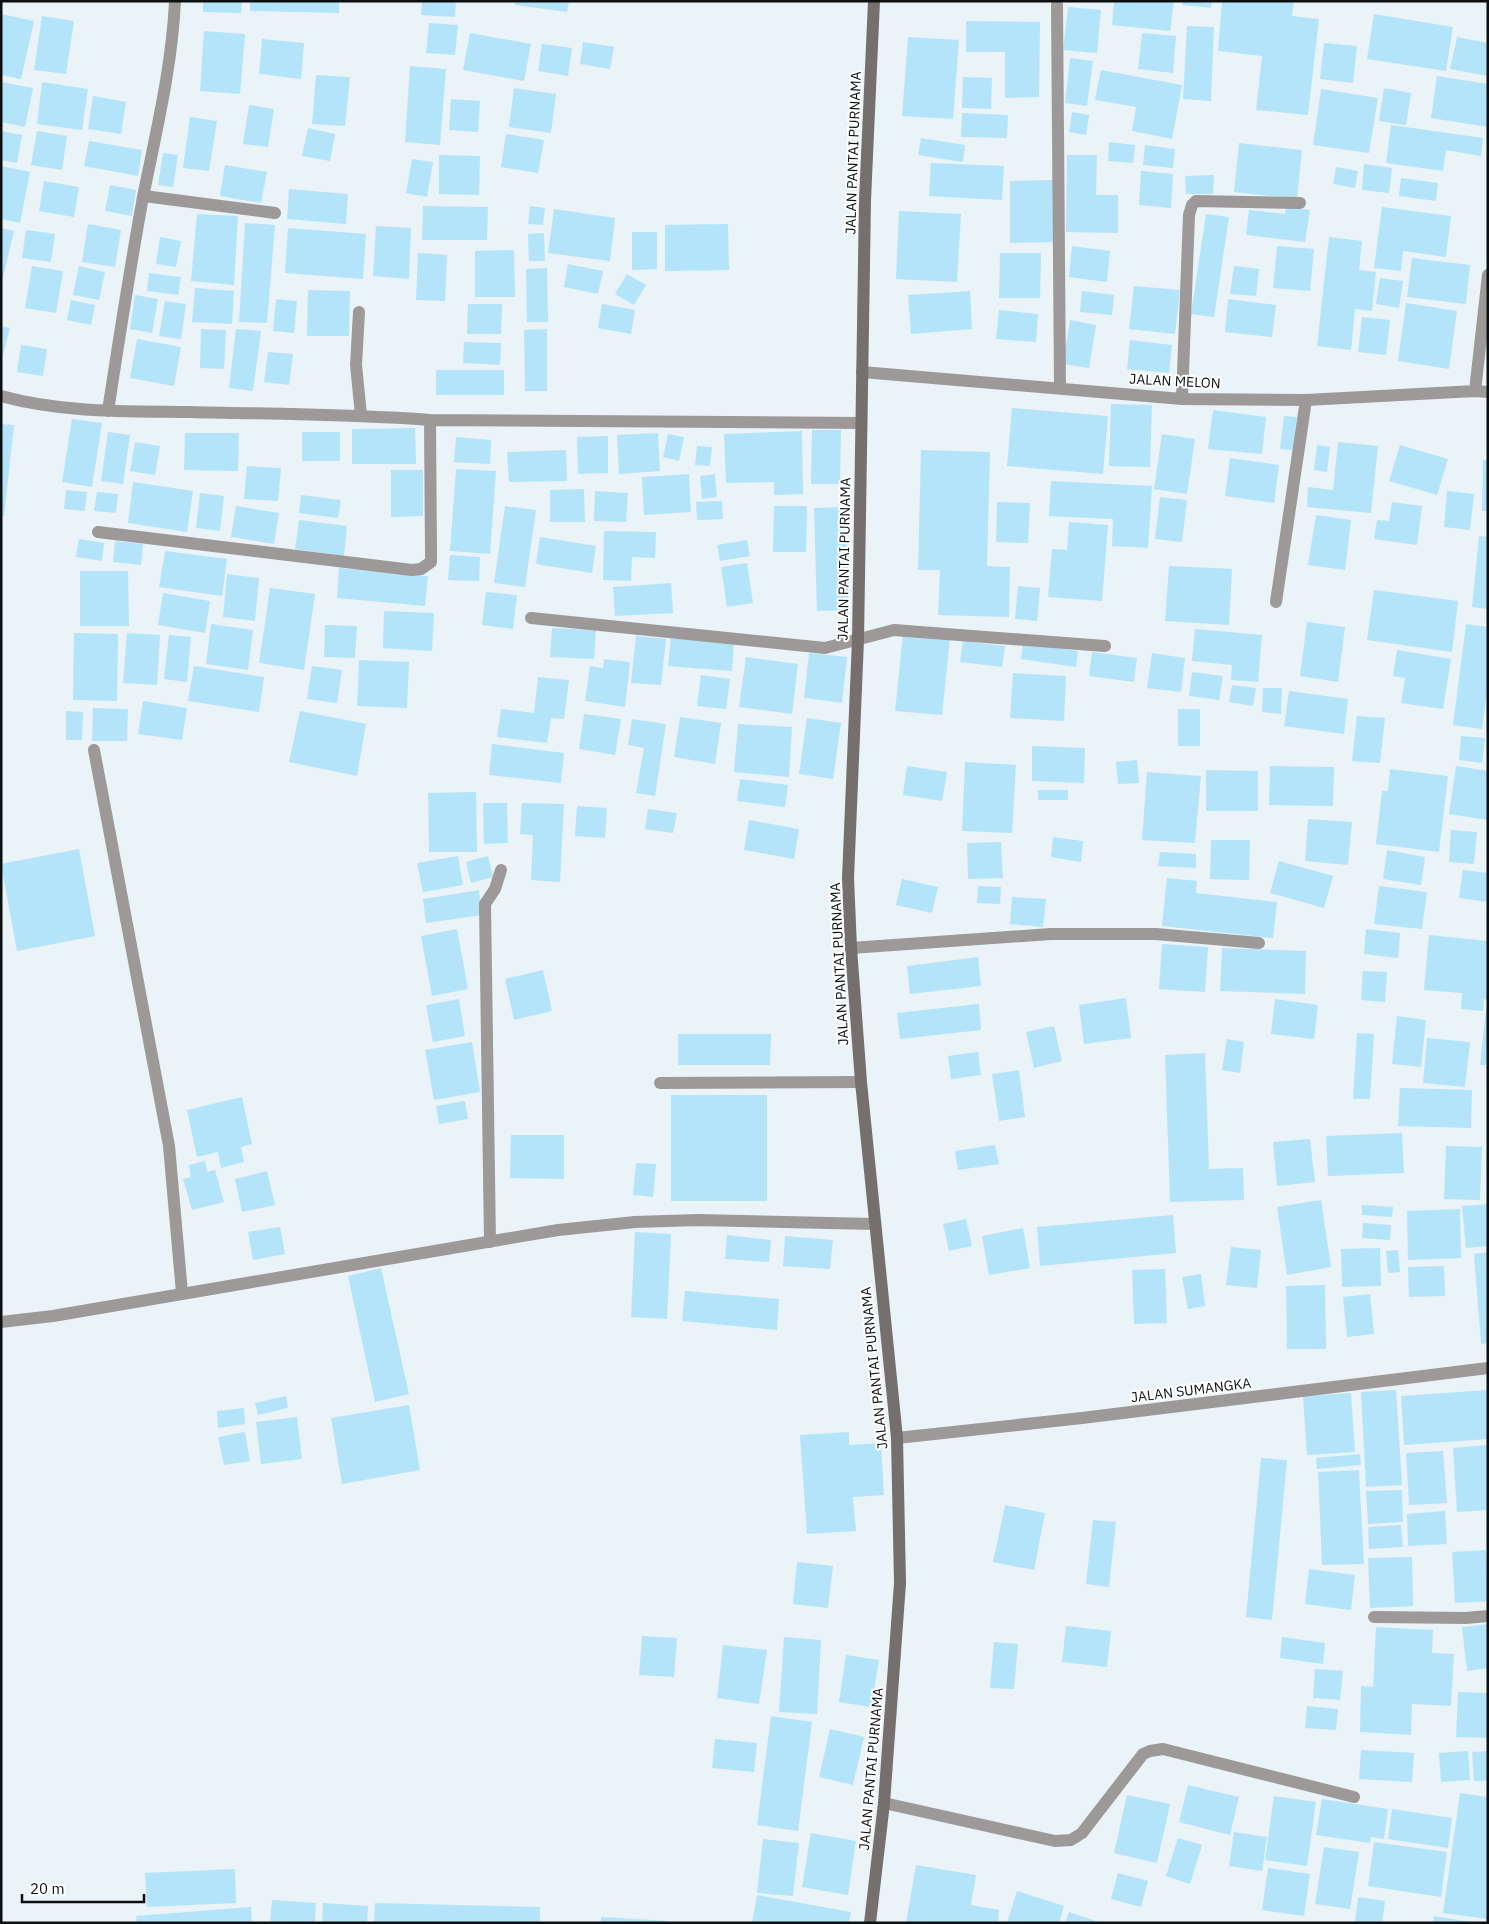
<svg xmlns="http://www.w3.org/2000/svg" width="1489" height="1924" font-family="'IBM Plex Sans',sans-serif">
<style>
.building{fill:#b4e4fa}
.lines{fill:none;stroke-linecap:round;stroke-linejoin:round}
.street{stroke:#9d9998;stroke-width:12}
.secondary{stroke:#756f6d;stroke-width:12}
.labels{text-anchor:middle;dominant-baseline:central;stroke-width:4;stroke-linejoin:round;paint-order:stroke}
.street-label{font-size:14px;fill:#0d1011;stroke:#fff}
</style>
<rect width="100%" height="100%" fill="#eaf3f7"/>
<path class="building" d="M203,1H242L241,13L203,12Z
M250,1H339V13L250,11Z
M422,1H456L455,17L421,15Z
M515,1H569L567,12L515,5Z
M1114,1H1174L1170,31L1112,25Z
M1183,1H1212L1211,8L1182,5Z
M1222,1H1294L1292,16L1319,19L1308,115L1256,110L1262,56L1218,51Z
M1068,7L1101,10L1097,53L1063,50Z
M1,14L34,21L21,79L1,75Z
M1374,14L1453,27L1446,71L1367,59Z
M42,16L74,21L66,74L34,70Z
M966,21L1040,22L1039,97L1005,98V52H966Z
M429,23L458,25L455,55L426,53Z
M1187,26L1214,27L1211,101L1183,99Z
M204,31L245,34L240,94L200,91Z
M470,33L531,44L524,81L463,70Z
M1142,33L1176,36L1173,73L1138,69Z
M908,37L959,40L953,119L902,116Z
M1457,37L1488,43V76L1450,69Z
M262,39L304,43L301,79L259,74Z
M583,42L614,47L610,69L580,64Z
M1324,43L1357,46L1353,83L1320,79Z
M542,44L572,48L568,76L538,71Z
M1070,58L1093,61L1087,106L1065,103Z
M410,66L446,69L440,145L405,142Z
M1101,70L1182,85L1172,139L1132,131L1136,107L1095,100Z
M316,75L350,77L345,126L312,124Z
M1437,76L1488,84V127L1431,118Z
M963,77L992,78L991,109L962,108Z
M1,82L33,88L25,127L1,122Z
M42,82L88,89L82,130L37,124Z
M514,88L556,94L551,133L509,127Z
M1384,88L1411,93L1406,125L1379,121Z
M1321,89L1378,98L1369,153L1313,145Z
M93,96L126,102L121,134L88,129Z
M451,99L480,101L478,132L449,130Z
M249,105L274,109L268,147L243,144Z
M1072,112L1089,115L1086,135L1069,132Z
M962,113L1008,115L1007,138L961,137Z
M190,117L217,121L209,171L183,168Z
M1391,125L1483,138L1481,156L1446,150L1443,171L1386,163Z
M308,128L335,134L330,161L302,156Z
M1,131L22,135L17,163L1,160Z
M37,131L67,136L62,170L31,165Z
M506,134L544,140L538,173L501,167Z
M921,138L965,145L963,162L918,155Z
M89,141L142,150L138,176L84,166Z
M1109,142L1135,145L1133,163L1108,161Z
M1239,143L1302,150L1297,199L1234,192Z
M1145,145L1175,149L1173,168L1143,165Z
M163,153L178,155L173,187L158,185Z
M439,155L480,156L479,195L439,194Z
M1067,155H1097L1096,195H1118V233L1066,232Z
M412,159L433,162L427,197L406,193Z
M931,163L1004,166L1002,200L929,196Z
M1364,164L1392,168L1389,193L1362,190Z
M225,165L267,172L261,203L220,196Z
M1,166L30,172L20,223L1,219Z
M1336,167L1358,171L1355,188L1333,184Z
M1141,171L1173,174L1171,208L1139,205Z
M1214,175L1213,194H1186L1185,176Z
M1401,178L1438,183L1436,201L1399,196Z
M1053,180L1054,242L1010,243V181Z
M44,181L79,187L74,217L39,211Z
M110,185L136,190L132,216L105,211Z
M289,189L348,194L346,224L287,219Z
M423,206L488,207L487,240H422Z
M530,206L545,208L543,225L528,224Z
M1286,207L1310,210L1305,242L1246,235L1249,210L1285,214Z
M1382,207L1451,216L1446,257L1403,251L1401,271L1374,268Z
M554,209L615,218L610,261L548,253Z
M899,211L961,214L957,282L896,279Z
M197,214L238,216L234,285L191,281Z
M1206,214L1229,217L1214,317L1191,314Z
M245,223L275,225L267,323L239,322Z
M88,224L121,230L115,267L82,262Z
M728,224L729,270L665,271V225Z
M376,226L411,228L409,279L373,276Z
M1,228L14,231L2,282H1Z
M288,228L366,234L363,279L285,273Z
M26,230L55,234L51,262L22,258Z
M632,232H657V269L632,270Z
M544,233L545,261H529L528,234Z
M160,237L181,241L176,267L156,264Z
M1329,237L1362,241L1359,270L1376,272L1372,311L1355,309L1351,350L1317,346Z
M1072,246L1110,251L1107,282L1069,277Z
M1277,246L1314,249L1310,291L1273,288Z
M514,250L515,297H475V251Z
M418,253L447,255L445,301L416,300Z
M1000,253H1041L1040,298H999Z
M1412,258L1470,265L1466,304L1407,297Z
M568,264L603,271L598,294L564,287Z
M32,266L63,271L56,313L25,308Z
M79,266L105,272L99,300L73,295Z
M1234,266L1259,269L1256,296L1230,294Z
M547,268L548,322H527L526,269Z
M149,273L181,277L178,295L147,291Z
M627,274L646,285L634,305L615,294Z
M1380,278L1403,281L1399,308L1376,304Z
M1134,286L1180,290L1175,334L1129,329Z
M195,288L234,291L232,324L192,322Z
M308,290L350,291L349,336H307Z
M970,291L972,329L911,334L908,295Z
M1082,291L1114,295L1112,315L1080,312Z
M135,295L158,299L152,333L130,329Z
M276,299L297,301L294,333L273,331Z
M1228,299L1276,305L1272,337L1225,332Z
M71,300L95,305L91,325L67,320Z
M165,301L186,304L181,339L159,336Z
M1406,303L1457,311L1449,369L1398,361Z
M468,304H502L501,334H467Z
M602,304L635,310L631,334L598,328Z
M999,310L1038,314L1036,342L996,339Z
M1362,317L1390,320L1386,355L1358,352Z
M1070,320L1096,325L1089,368L1063,364Z
M1,326L10,328L2,358H1Z
M201,329L226,330L224,369L200,368Z
M236,329L261,331L253,391L229,388Z
M547,329V391H525L524,330Z
M137,339L181,347L174,386L130,378Z
M1130,340L1172,345L1169,373L1127,369Z
M464,342L501,343L500,365L463,363Z
M21,345L47,349L43,376L17,372Z
M268,352L293,354L289,385L264,382Z
M436,370H504V395H436Z
M1111,404L1152,405L1150,467L1109,466Z
M1012,408L1108,416L1103,474L1007,466Z
M1213,410L1266,417L1262,454L1208,449Z
M1284,416L1297,417L1293,450L1280,449Z
M72,419L102,423L92,487L62,482Z
M1,424L14,425L4,516H1Z
M415,428L416,464H352V429Z
M812,430H841L840,484H811Z
M802,431L803,494L774,495V482L726,483L724,434Z
M108,432L130,435L123,484L101,481Z
M302,432H340V461H302Z
M185,433H239L238,471L184,470Z
M658,433L660,471L619,474L617,435Z
M668,434L684,437L679,461L663,457Z
M1162,434L1195,439L1187,494L1154,489Z
M608,436V473L578,474L577,437Z
M456,437L491,440L490,464L454,462Z
M135,442L160,446L155,475L130,471Z
M1338,442L1378,446L1371,513L1307,507L1308,487L1333,490Z
M1317,445L1330,447L1327,472L1314,470Z
M1400,445L1448,459L1437,495L1389,481Z
M697,446L712,447L710,466L695,465Z
M566,450L567,481L509,482L507,452Z
M921,450L990,452L987,566L1010,567L1009,617L938,615L940,570H918Z
M1230,458L1279,465L1274,503L1225,496Z
M1483,460H1488V511H1482Z
M247,466L281,468L278,501L244,499Z
M456,469L496,471L490,554L450,551Z
M391,470H423V516L391,517Z
M689,474L691,512L644,515L642,477Z
M715,474L717,497L702,499L700,476Z
M1051,481L1152,486L1148,548L1112,546L1113,519L1049,516Z
M133,482L193,491L187,532L128,523Z
M584,489L585,522H550V490Z
M66,490L87,492L85,511L64,509Z
M595,491L628,493L626,522L594,521Z
M1447,491L1474,494L1470,530L1444,527Z
M97,492L118,494L116,513L94,511Z
M200,493L224,496L220,531L196,528Z
M301,495L341,500L338,518L299,513Z
M1160,497L1187,500L1182,542L1155,539Z
M722,501L723,519L697,520L696,502Z
M997,502L1030,503L1028,543L996,542Z
M1392,502L1422,506L1417,545L1374,539L1377,520L1389,521Z
M236,506L279,513L274,544L231,537Z
M505,506L536,510L525,587L494,583Z
M774,506H807L806,552H773Z
M846,507L849,610L817,611L814,508Z
M1316,515L1351,520L1345,570L1308,565Z
M299,520L347,526L344,556L295,549Z
M1069,522L1108,525L1102,601L1048,597L1052,549L1067,550Z
M604,531L656,532L655,558L632,557L631,581L603,580Z
M1479,536L1488,537V609L1472,607Z
M540,537L596,546L592,573L536,564Z
M79,539L104,543L102,561L76,557Z
M747,540L750,556L720,561L717,545Z
M115,541L143,544L141,565L113,562Z
M165,551L227,559L222,596L159,587Z
M450,555L480,557L479,581L448,580Z
M747,563L753,603L727,607L721,567Z
M1169,566L1232,569L1229,625L1165,621Z
M339,568L428,576L425,606L337,598Z
M80,571H128L129,626H80Z
M227,574L259,578L255,621L223,617Z
M671,583L673,613L615,616L613,587Z
M1018,586L1040,588L1037,621L1015,619Z
M270,588L315,594L304,670L259,663Z
M1374,590L1458,601L1452,652L1367,640Z
M486,592L517,595L513,629L482,625Z
M163,593L210,601L205,633L158,625Z
M384,611L434,613L432,651L383,648Z
M1307,622L1345,627L1338,682L1300,676Z
M211,624L253,630L248,670L206,664Z
M1466,624L1488,627V683L1482,729L1453,725Z
M325,625L357,626L355,658L324,657Z
M552,628L596,630L594,659L550,657Z
M1195,629L1262,635L1258,682L1231,680L1232,665L1192,661Z
M74,633L118,634L117,701L73,700Z
M127,633L160,635L157,685L123,683Z
M903,634L950,638L942,715L895,711Z
M169,635L191,637L187,682L164,679Z
M636,636L666,639L661,685L631,683Z
M671,636L734,642L732,671L668,666Z
M963,641L1005,646L1002,667L960,662Z
M1023,643L1078,651L1076,667L1021,659Z
M1397,650L1451,659L1443,709L1401,703L1405,678L1393,676Z
M1092,652L1137,658L1134,682L1089,676Z
M809,653L847,657L842,703L804,698Z
M1152,653L1185,658L1181,692L1147,688Z
M746,657L798,664L792,714L739,707Z
M604,659L630,662L625,707L585,701L590,666L603,668Z
M359,660L409,662L407,708L357,706Z
M194,666L264,677L259,712L188,701Z
M312,666L342,670L337,703L307,699Z
M1192,672L1223,676L1219,700L1189,696Z
M1013,673L1066,676L1064,721L1010,718Z
M701,675L730,679L726,709L697,706Z
M538,677L569,680L564,719L551,718L547,743L497,737L501,709L534,713Z
M1232,685L1256,688L1253,706L1229,702Z
M1263,688H1282L1281,714L1262,712Z
M1289,691L1348,699L1344,734L1284,726Z
M143,701L187,708L182,740L138,734Z
M93,708L128,709L127,741H92Z
M1178,709H1200V746H1178Z
M66,711L83,712L82,740H66Z
M300,711L366,724L357,776L289,762Z
M584,714L621,719L615,755L579,749Z
M1357,716L1385,718L1380,763L1352,761Z
M680,717L721,723L715,764L674,757Z
M807,718L841,723L833,779L799,774Z
M632,719L666,724L655,796L636,793L644,748L628,745Z
M738,724L792,727L789,777L734,772Z
M1461,736L1485,738L1482,763L1459,760Z
M492,744L564,753L561,783L489,775Z
M1032,746L1085,748L1084,783L1032,781Z
M1137,760L1139,783L1118,784L1116,762Z
M965,762L1016,765L1012,833L962,831Z
M907,766L947,772L942,801L903,795Z
M1270,766L1334,767L1333,806L1269,805Z
M1456,766L1488,771V820L1449,814Z
M1390,769L1448,776L1439,852L1376,844L1382,791H1388Z
M1206,770L1258,771V811H1206Z
M1147,772L1201,776L1195,843L1142,840Z
M740,779L788,785L785,807L737,801Z
M1038,790H1068V800H1038Z
M476,792L477,852H429L428,793Z
M483,803H507L508,843L484,844Z
M522,803L564,804L560,882L531,880L533,835L520,834Z
M577,806L607,808L605,838L575,836Z
M648,809L677,813L673,833L645,829Z
M1308,819L1352,822L1348,865L1305,861Z
M749,820L799,829L794,859L744,850Z
M1451,830L1477,832L1474,864L1449,862Z
M1053,837L1083,841L1081,862L1051,857Z
M1211,840H1250L1249,880L1210,879Z
M1001,842L1003,878L968,879L967,843Z
M79,849L95,936L17,951L1,864Z
M1387,850L1425,857L1421,885L1383,879Z
M1160,852L1196,854V868L1158,866Z
M458,856L463,885L423,892L417,863Z
M488,856L493,877L471,883L466,862Z
M1279,861L1333,876L1324,908L1270,893Z
M1463,870L1488,873V902L1459,898Z
M1167,878L1197,881L1196,893L1277,902L1273,938L1162,926Z
M902,879L938,887L932,913L896,905Z
M978,886L1001,887L1000,904L977,903Z
M1379,886L1427,892L1422,929L1374,924Z
M479,890L482,915L426,923L423,899Z
M1012,897L1046,899L1043,927L1010,924Z
M457,929L468,989L432,996L421,936Z
M1366,929L1400,933L1398,958L1364,954Z
M1429,935L1488,941V1000L1484,999L1483,1011L1461,1009L1462,993L1424,990Z
M1162,944L1208,947L1205,992L1159,989Z
M1222,948L1306,951L1305,994L1220,991Z
M978,957L981,986L910,994L907,966Z
M543,970L552,1011L514,1020L505,979Z
M1363,971L1387,972L1385,1002L1361,1000Z
M1126,998L1131,1038L1084,1044L1079,1005Z
M459,999L465,1036L433,1042L426,1005Z
M1275,999L1318,1005L1314,1039L1271,1034Z
M979,1004L981,1030L900,1039L897,1013Z
M1486,1010H1488V1065H1480Z
M1397,1016L1426,1020L1421,1067L1392,1064Z
M1054,1026L1062,1061L1034,1068L1026,1032Z
M1357,1033L1374,1034L1370,1099H1353Z
M678,1034H771L770,1065H678Z
M1427,1038L1470,1042L1465,1087L1423,1083Z
M1227,1039L1244,1042L1240,1073L1222,1070Z
M472,1042L480,1092L434,1100L425,1050Z
M978,1052L981,1075L951,1079L948,1056Z
M1205,1053L1209,1169L1243,1168L1244,1200L1170,1202L1165,1055Z
M1019,1070L1025,1117L999,1121L992,1074Z
M1400,1088L1472,1090L1471,1128L1398,1126Z
M671,1095H767V1201H671Z
M242,1097L252,1144L241,1147L244,1162L221,1168L218,1152L197,1157L187,1110Z
M465,1101L468,1119L439,1124L436,1106Z
M1402,1133L1404,1173L1328,1176L1326,1136Z
M511,1135H564V1179L510,1178Z
M1310,1139L1315,1182L1277,1186L1273,1142Z
M995,1145L999,1164L958,1170L955,1151Z
M1446,1146L1482,1147L1480,1200L1444,1199Z
M205,1161L207,1172L215,1170L224,1202L192,1210L183,1179L191,1177L189,1165Z
M636,1163L656,1164L653,1197L633,1195Z
M267,1171L275,1205L242,1212L235,1179Z
M1321,1200L1331,1267L1287,1275L1277,1207Z
M1488,1204V1246L1466,1248L1462,1206Z
M1362,1205L1393,1207L1392,1217L1362,1215Z
M1460,1209L1461,1258L1408,1260L1407,1211Z
M1173,1215L1176,1253L1040,1266L1037,1227Z
M966,1219L972,1246L949,1251L943,1224Z
M1363,1223L1391,1225L1390,1240L1362,1238Z
M280,1227L285,1254L253,1260L248,1232Z
M1023,1228L1030,1268L989,1275L982,1236Z
M635,1232L671,1234L667,1319L631,1317Z
M727,1235L771,1240L769,1262L725,1259Z
M785,1236L833,1240L830,1269L783,1266Z
M1231,1247L1261,1250L1257,1288L1226,1285Z
M1380,1248L1381,1286L1342,1287L1341,1249Z
M1398,1250L1400,1272L1388,1273L1386,1251Z
M1488,1252V1343L1481,1344L1474,1254Z
M1444,1266L1445,1296L1409,1297L1408,1267Z
M381,1268L409,1394L375,1402L348,1276Z
M1165,1269L1167,1323L1134,1324L1132,1270Z
M1201,1274L1205,1306L1188,1309L1182,1277Z
M1325,1285L1326,1349H1287L1286,1286Z
M685,1291L779,1299L777,1330L682,1321Z
M1370,1294L1374,1334L1347,1337L1343,1297Z
M1396,1390L1402,1485L1366,1487L1361,1392Z
M1488,1390V1439L1404,1445L1401,1396Z
M1351,1393L1355,1452L1307,1455L1303,1396Z
M286,1396L288,1408L258,1415L255,1403Z
M409,1405L420,1470L342,1484L331,1418Z
M244,1408L245,1424L218,1428L217,1411Z
M297,1417L302,1459L261,1464L256,1422Z
M245,1432L250,1461L224,1465L218,1437Z
M849,1432V1445L881,1443L884,1495L853,1497L856,1531L807,1534L800,1435Z
M1487,1445L1488,1510L1457,1512L1453,1448Z
M1443,1451L1447,1503L1409,1505L1406,1453Z
M1360,1454L1361,1465L1317,1469L1316,1458Z
M1261,1458L1287,1460L1272,1620L1246,1617Z
M1359,1470L1364,1564L1322,1565L1318,1472Z
M1402,1490L1403,1522L1368,1524L1366,1491Z
M1005,1505L1045,1513L1034,1570L993,1562Z
M1445,1511L1447,1544L1408,1546L1407,1514Z
M1093,1520L1116,1522L1109,1587L1086,1584Z
M1401,1525L1403,1547L1369,1549L1368,1527Z
M1486,1550L1488,1601L1455,1603L1452,1552Z
M1412,1557L1413,1606L1370,1608L1368,1558Z
M797,1562L833,1566L828,1608L793,1604Z
M1309,1569L1355,1575L1351,1610L1305,1604Z
M1488,1624V1668L1467,1671L1462,1627Z
M1066,1626L1111,1631L1107,1667L1062,1662Z
M1376,1627L1433,1630L1432,1653L1454,1654L1451,1706L1412,1704L1411,1735L1360,1732L1361,1686L1373,1687Z
M642,1636L677,1638L674,1677L639,1675Z
M784,1637L821,1640L817,1714L779,1712Z
M1282,1637L1325,1643L1323,1664L1280,1658Z
M994,1642L1018,1644L1014,1689L990,1688Z
M723,1645L767,1650L759,1704L717,1698Z
M846,1655L879,1660L871,1707L839,1702Z
M1315,1669L1343,1671L1340,1700L1313,1698Z
M1458,1692L1488,1693V1738L1456,1737Z
M1307,1706L1338,1709L1336,1730L1305,1728Z
M771,1716L812,1722L798,1831L757,1825Z
M830,1729L864,1737L853,1785L819,1777Z
M715,1739L757,1743L754,1772L712,1768Z
M1361,1750L1414,1753L1412,1782L1359,1779Z
M1468,1751L1470,1780L1441,1782L1439,1753Z
M1488,1751V1781H1474L1472,1752Z
M1188,1785L1239,1797L1230,1835L1179,1822Z
M1460,1793L1488,1797V1919L1443,1913Z
M1127,1795L1170,1804L1157,1863L1114,1853Z
M1274,1796L1316,1802L1307,1866L1265,1860Z
M1322,1799L1388,1809L1384,1839L1371,1837L1370,1843L1316,1835Z
M1392,1809L1452,1818L1448,1848L1388,1839Z
M1234,1832L1267,1837L1262,1871L1229,1866Z
M811,1833L856,1841L848,1895L802,1887Z
M1178,1838L1202,1845L1190,1884L1166,1876Z
M763,1839L799,1843L793,1896L757,1893Z
M1374,1842L1447,1852L1441,1897L1368,1886Z
M1324,1847L1359,1852L1350,1909L1315,1904Z
M916,1865L976,1875L971,1905L999,1910L998,1923H906Z
M1268,1868L1310,1874L1304,1916L1262,1910Z
M235,1869L236,1903L147,1907L145,1873Z
M1118,1873L1148,1881L1141,1907L1111,1899Z
M1017,1891L1064,1906L1059,1923H1007Z
M757,1895L851,1912L849,1923H752Z
M1358,1897L1385,1901L1382,1923H1355Z
M272,1900L316,1903L315,1923H270Z
M323,1903L368,1906L367,1923H322Z
M375,1903L540,1907V1923H374Z
M251,1907L252,1923H137L136,1916Z
M1069,1912L1099,1922V1923H1065Z
M1434,1916L1471,1922V1923H1433Z
M601,1917L668,1921V1923H601Z"/>
<g class="lines">
<path class="street" d="M1057,5L1060,387
M144,196L275,213
M359,312L356,365L361,415
M862,372L1182,399L1306,400L1475,391L1488,392
M1475,391L1488,275
M1,396C63,413 127,411 190,412C271,414 350,414 430,420L860,423
M1182,399L1189,215L1192,205L1196,201L1300,203
M108,411C119,339 130,268 143,197C156,132 172,67 175,1
M98,532L412,570L421,569L431,562V554L430,420
M1276,602L1306,400
M531,618L825,648L894,630L1105,646
M94,750L169,1146L182,1293
M851,948L1051,934H1156L1259,943
M660,1083L861,1082
M490,1242L485,904L495,889L501,870
M1,1322L53,1316L558,1230L635,1222L698,1220L874,1224
M897,1438L1082,1418L1488,1368
M1374,1617L1466,1618L1488,1616
M884,1803L1055,1841L1071,1840L1082,1833L1143,1754L1150,1751L1163,1749L1354,1797"/>
<path class="secondary" d="M870,1923L884,1803L900,1583L897,1438L861,1082L851,948L848,878L858,640L865,200L874,1"/>
</g>
<g class="labels">
<g class="street-label">
<text transform="translate(853 153) rotate(-88)">JALAN PANTAI PURNAMA</text>
<text transform="translate(1175 381) rotate(3)">JALAN MELON</text>
<text transform="translate(844 559) rotate(-89)">JALAN PANTAI PURNAMA</text>
<text transform="translate(839 964) rotate(-93)">JALAN PANTAI PURNAMA</text>
<text transform="translate(874 1368) rotate(-96)">JALAN PANTAI PURNAMA</text>
<text transform="translate(1191 1390) rotate(-7)">JALAN SUMANGKA</text>
<text transform="translate(871 1769) rotate(-85)">JALAN PANTAI PURNAMA</text>
</g>
</g>
<rect width="1489" height="1924" fill="none" stroke="#0d1011" stroke-width="5"/>
<path d="M22 1894v8h122v-8" fill="none" stroke="#0d1011" stroke-width="2.5"/>
<text x="30" y="1894" font-size="15" fill="#0d1011" stroke="#ffffff" stroke-width="4" paint-order="stroke">20 m</text>
</svg>
